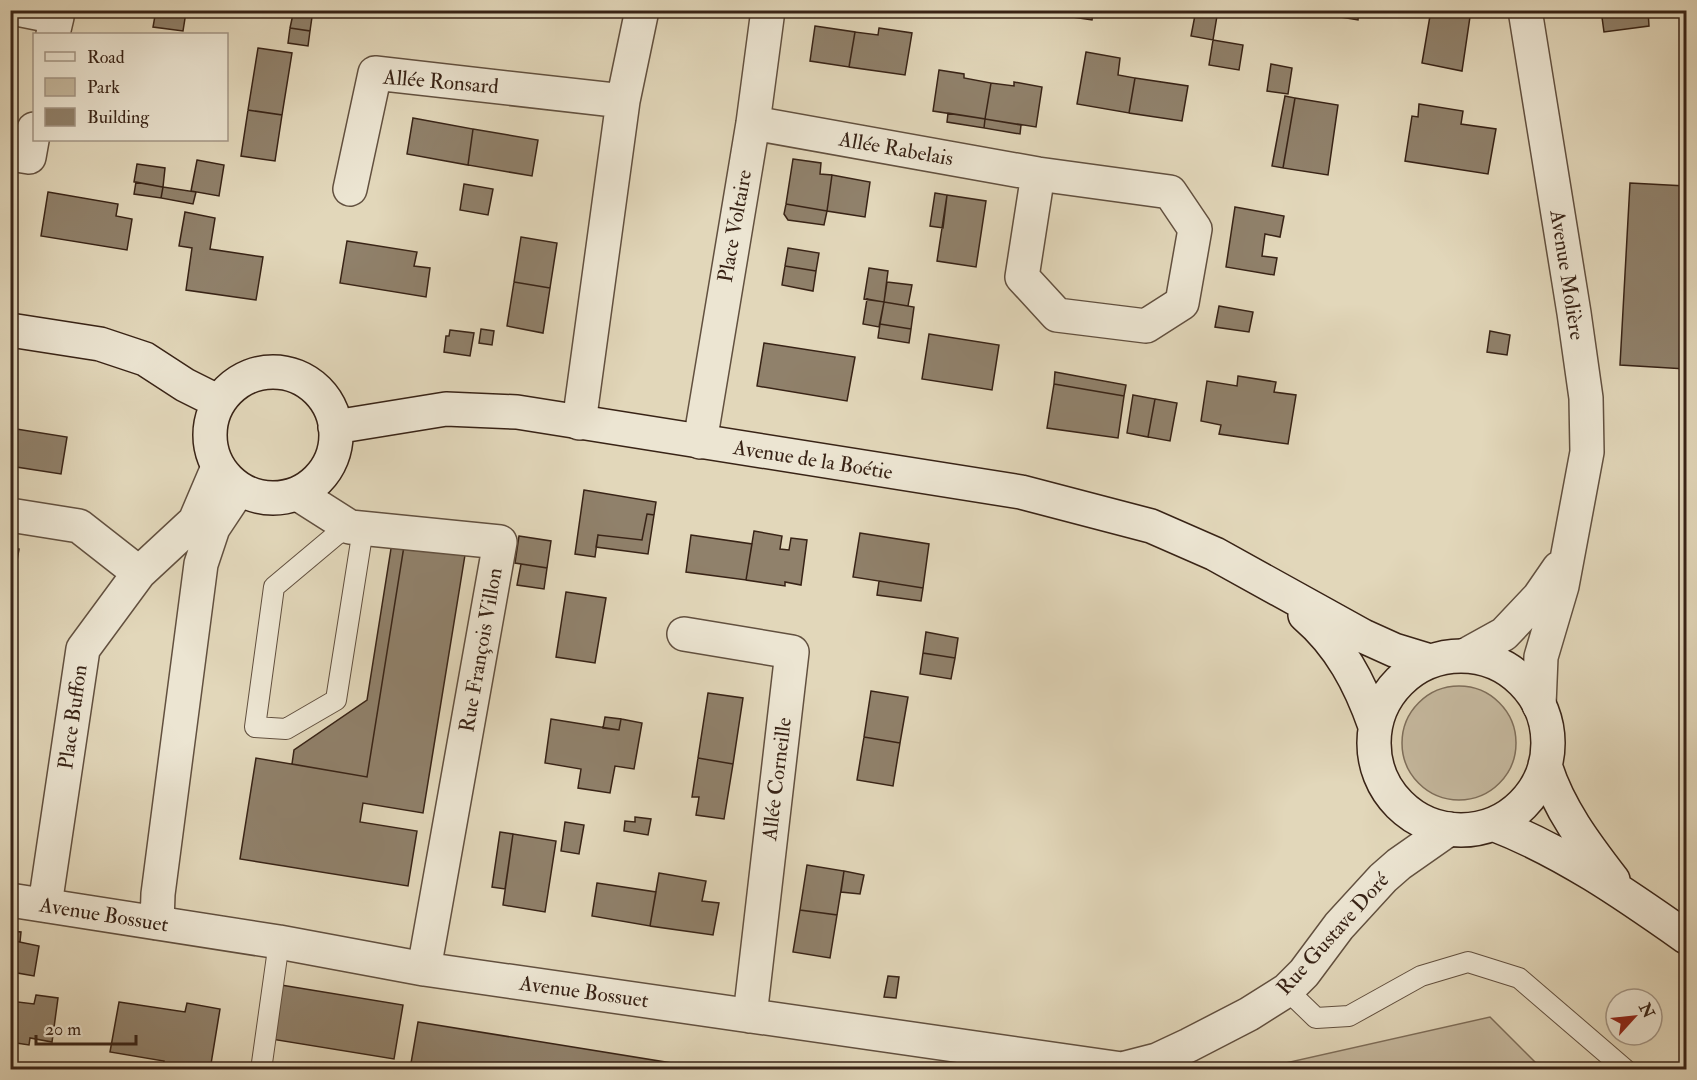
<svg xmlns="http://www.w3.org/2000/svg" width="1697" height="1080" font-family="'IM FELL Double Pica',serif">
<style>
.green{fill:#c5b89e;stroke:#7e6e5a;stroke-width:1.5}
.building{fill:#90816b;stroke:#382316;stroke-width:1.5}
.lines{fill:none;stroke-linecap:round;stroke-linejoin:round}
.service-casing{stroke:#62503f;stroke-width:22}
.minor-casing{stroke:#62503f;stroke-width:36}
.secondary-casing{stroke:#382316;stroke-width:36}
.service{stroke:#ece5d2;stroke-width:20}
.minor{stroke:#ece5d2;stroke-width:33}
.secondary{stroke:#ece5d2;stroke-width:33}
.labels{text-anchor:middle;dominant-baseline:central;stroke-width:5;stroke-linejoin:round;paint-order:stroke}
.street-label{font-size:21px;fill:#382316;stroke:#ece5d2}
</style>
<rect width="100%" height="100%" fill="#e2d7ba"/>
<filter id="stains"><feTurbulence type="fractalNoise" baseFrequency=".00333" numOctaves="4"/><feColorMatrix values="0 0 0 0 .2 0 0 0 0 .09 0 0 0 0 .02 0 0 0 .5 -.17"/></filter>
<radialGradient id="worn" r=".72"><stop offset=".6" stop-color="#630" stop-opacity="0"/><stop offset="1" stop-color="#630" stop-opacity=".3"/></radialGradient>
<path class="green" d="M1402 743a57 57 0 1 1 114 0a57 57 0 1 1-114 0Z
M1490,1017L1542,1069H1259Z"/>
<path class="building" d="M156,10L186,12L183,31L153,27Z
M1074,10H1094L1092,20L1073,17Z
M1196,10H1218L1213,40L1191,36Z
M1298,10H1359L1358,20Z
M1431,10H1471L1462,71L1422,63Z
M1601,10H1648L1649,26L1604,32Z
M293,14L312,17L310,31L290,28Z
M815,26L855,32L849,67L810,61Z
M290,28L310,31L308,46L288,43Z
M879,28L912,33L905,75L849,67L855,32L878,35Z
M1213,40L1243,45L1239,70L1209,65Z
M258,48L292,53L282,115L248,110Z
M1086,52L1120,58L1118,75L1135,78L1129,113L1077,104Z
M1271,64L1292,68L1288,94L1267,91Z
M939,70L964,74V78L991,83L985,119L933,111Z
M1135,78L1188,86L1182,121L1129,113Z
M1014,82L1042,87L1036,127L985,119L991,83L1014,86Z
M1285,96L1295,98L1283,168L1272,166Z
M1295,98L1338,105L1328,175L1283,168Z
M1419,104L1463,111L1461,124L1496,129L1488,174L1405,161L1412,116L1418,117Z
M248,110L282,115L275,161L241,156Z
M948,113L985,119L984,128L947,122Z
M413,118L473,129L468,165L407,154Z
M985,119L1021,125L1020,134L984,128Z
M473,129L538,140L532,176L468,165Z
M793,159L821,163L820,174L832,175L827,211L786,204Z
M197,160L224,165L219,196L191,191Z
M137,164L165,168L163,187L134,182Z
M832,175L870,182L865,217L827,211Z
M136,182L163,187L161,198L134,194Z
M1630,183L1686,186V369L1620,365Z
M464,184L493,189L488,215L460,210Z
M163,187L196,192L193,204L161,198Z
M48,192L118,204L116,216L132,219L127,250L41,236Z
M935,193L947,195L943,228L930,226Z
M947,195L986,201L976,267L937,261Z
M786,204L827,211L824,225L788,220L784,214Z
M1235,207L1284,216L1280,237L1265,234L1262,256L1277,258L1274,275L1226,267Z
M185,212L215,218L210,249L263,257L256,300L186,290L192,248L179,246Z
M521,237L557,243L550,288L514,282Z
M347,241L417,252L414,266L430,268L426,297L340,283Z
M788,248L819,253L816,271L785,266Z
M785,266L816,271L813,291L782,285Z
M869,268L888,271L884,302L864,299Z
M514,282L550,288L543,333L507,326Z
M887,282L912,285L908,306L884,302Z
M867,299L884,302L879,327L863,324Z
M884,302L914,307L911,329L880,324Z
M1219,306L1253,312L1249,332L1215,327Z
M880,324L911,329L909,343L878,338Z
M481,329L494,331L492,345L479,343Z
M450,330L474,333L470,356L444,352L446,336H449Z
M1490,331L1510,335L1507,355L1487,352Z
M929,334L999,345L992,390L922,379Z
M764,343L855,357L847,401L757,386Z
M1055,372L1126,385L1124,396L1054,384Z
M1238,376L1276,382L1274,392L1296,395L1288,444L1219,434L1221,425L1201,421L1207,381L1237,386Z
M1054,384L1124,396L1118,438L1047,428Z
M1133,395L1155,399L1148,437L1127,433Z
M1155,399L1177,403L1170,441L1148,437Z
M10,428L67,437L61,474L10,466Z
M584,490L656,502L654,515L647,514L642,540L598,535L595,557L575,554Z
M647,514L654,515L648,554L596,547L598,535L642,540Z
M754,531L782,536L780,549L789,550L791,538L807,540L801,585L785,582V586L746,580Z
M860,533L929,544L923,588L853,577Z
M691,535L752,544L746,580L686,572Z
M393,536L404,546L367,777L292,764L294,750L367,700Z
M519,536L551,541L547,568L515,563Z
M404,546L465,555L423,813L363,803L360,822L417,831L408,886L240,859L256,758L367,777Z
M10,547L19,549L10,601Z
M521,564L547,568L544,589L517,585Z
M879,581L923,588L921,601L877,595Z
M566,592L606,598L595,663L556,657Z
M926,632L958,638L955,658L923,653Z
M923,653L955,658L951,679L920,674Z
M871,691L908,697L900,743L864,737Z
M708,693L743,698L733,764L698,758Z
M605,717L621,719L619,730L603,728Z
M551,719L619,730L621,719L642,723L634,769L615,766L610,793L578,788L581,769L545,763Z
M864,737L900,743L893,786L857,780Z
M698,758L733,764L724,819L696,815L699,797H692Z
M635,817L651,819L648,835L624,831L625,821L635,822Z
M565,822L584,825L579,854L561,851Z
M500,832L513,834L505,889L492,887Z
M513,834L556,841L545,912L503,905Z
M807,865L844,871L837,915L800,910Z
M844,871L864,875L860,894L841,892Z
M659,873L706,881L702,901L719,903L713,935L650,926Z
M597,883L656,892L650,926L592,916Z
M800,910L837,915L830,958L793,952Z
M10,931L21,932L20,942L10,940Z
M10,940L39,946L34,976L17,973L15,992L12,993L10,998Z
M888,976L899,977L896,998L884,997Z
M281,985L403,1005L394,1059L271,1039Z
M36,995L58,998L52,1042L30,1038L29,1045L10,1042V1001L34,1004Z
M119,1002L185,1012L187,1003L220,1009L210,1070H162L164,1061L110,1052Z
M418,1022L690,1066V1070L410,1069Z"/>
<g class="lines">
<defs>
<path id="service" d="M350,527L336,535L274,587L255,727L286,729L336,700L363,529
M1287,990L1316,1018L1349,1016L1421,976L1468,962L1519,978L1626,1070
M261,1070L279,942"/>
<path id="minor" d="M22,10L57,17L53,34
M1525,10L1574,313L1586,398L1587,452L1562,586L1541,657L1539,705
M753,123L1038,174L1170,192L1195,229L1182,303L1146,326L1057,315L1022,277L1038,174
M10,154L29,157L34,129
M350,189L375,73L623,101
M579,423L623,101L642,10
M700,442L753,123L768,10
M298,494L350,527L500,542L424,969
M10,515L79,526L139,573
M684,634L792,652L750,1016
M1466,655L1504,634L1539,597L1559,568
M10,900L279,942L424,969L1122,1069L1157,1060L1189,1045L1249,1014L1287,990L1304,973L1339,926L1383,878L1399,864L1449,829
M45,905L83,649L139,573L195,521L218,467
M157,923L158,894L201,564L213,528L239,489"/>
<path id="secondary" d="M10,330L100,344L145,359L185,385L219,402
M210 435a63 63 0 1 1 126 0a63 63 0 1 1-126 0Z
M335,427L446,409L517,412L1021,492L1151,526L1215,554L1363,636L1394,650L1430,661
M1305,615C1340,645 1360,683 1375,726
M1374 743a87 87 0 1 1 174 0a87 87 0 1 1-174 0Z
M1545,765C1558,808 1586,845 1613,880
M1493,824C1563,851 1625,894 1686,937"/>
</defs>
<use href="#service" class="service-casing"/>
<use href="#minor" class="minor-casing"/>
<use href="#secondary" class="secondary-casing"/>
<use href="#service" class="service"/>
<use href="#minor" class="minor"/>
<use href="#secondary" class="secondary"/>
</g>
<g class="labels">
<g class="street-label">
<text transform="translate(441 82) rotate(5)">Allée Ronsard</text>
<text transform="translate(896 149) rotate(10)">Allée Rabelais</text>
<text transform="translate(735 226) rotate(-80)">Place Voltaire</text>
<text transform="translate(1567 275) rotate(81)">Avenue Molière</text>
<text transform="translate(813 460) rotate(9)">Avenue de la Boétie</text>
<text transform="translate(481 650) rotate(-80)">Rue François Villon</text>
<text transform="translate(73 717) rotate(-82)">Place Buffon</text>
<text transform="translate(777 779) rotate(-83)">Allée Corneille</text>
<text transform="translate(104 915) rotate(9)">Avenue Bossuet</text>
<text transform="translate(1333 934) rotate(-48)">Rue Gustave Doré</text>
<text transform="translate(584 992) rotate(8)">Avenue Bossuet</text>
</g>
</g>
<rect width="1697" height="1080" fill="none" stroke="#e2d7ba" stroke-width="36"/>
<rect x="12" y="12" width="1673" height="1056" fill="none" stroke="#382316" stroke-width="3"/>
<rect x="18" y="18" width="1661" height="1044" fill="none" stroke="#382316" stroke-width="1.5"/>
<rect x="33" y="33" width="195" height="108" fill="#ece5d2" stroke="#a49787" stroke-width="1.5"/>
<rect x="45" y="52" width="30" height="9" fill="#ece5d2" stroke="#a49787" stroke-width="1.5"/>
<text x="87" y="63" font-size="18" fill="#382316">Road</text>
<rect x="45" y="78" width="30" height="18" fill="#c5b89e" stroke="#a49787" stroke-width="1.5"/>
<text x="87" y="93" font-size="18" fill="#382316">Park</text>
<rect x="45" y="108" width="30" height="18" fill="#90816b" stroke="#a49787" stroke-width="1.5"/>
<text x="87" y="123" font-size="18" fill="#382316">Building</text>
<g transform="translate(1634 1017) rotate(63)"><circle r="28" fill="#ece5d2" stroke="#a49787" stroke-width="1.5"/>
<path d="M0-4.5L10 22L0 15L-10 22Z" fill="#8f2418"/>
<text y="-9" font-size="16" font-weight="bold" text-anchor="middle" fill="#382316">N</text>
</g>
<path d="M36 1035v9h100v-9" fill="none" stroke="#382316" stroke-width="3"/>
<text x="45" y="1035" font-size="18" fill="#382316" stroke="#ece5d2" stroke-width="4.5" paint-order="stroke">20 m</text>
<rect width="100%" height="100%" filter="url(#stains)"/>
<rect width="100%" height="100%" fill="url(#worn)"/>
</svg>
